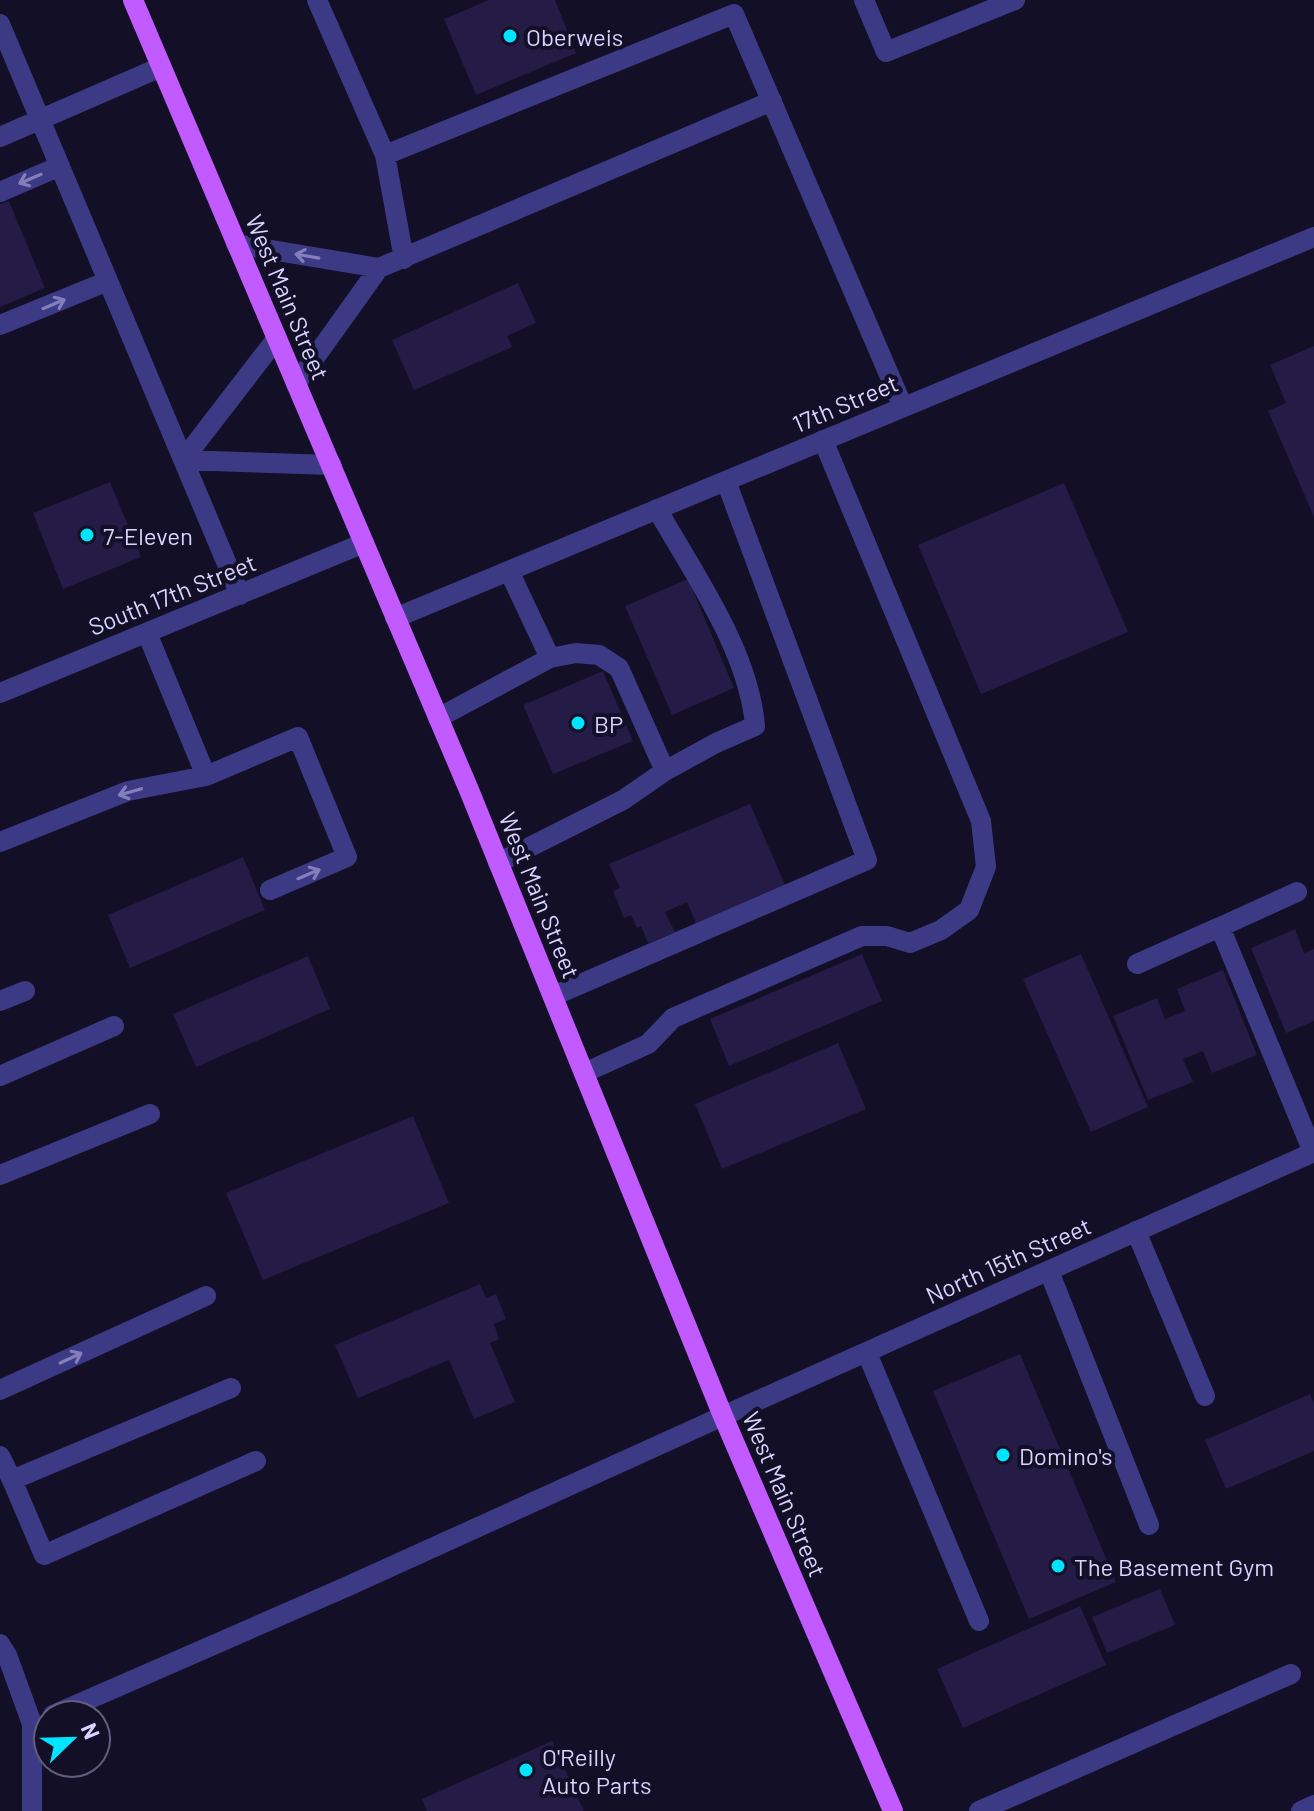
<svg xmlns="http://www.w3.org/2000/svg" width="1314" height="1811" font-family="Barlow,sans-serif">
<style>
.building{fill:#241b47}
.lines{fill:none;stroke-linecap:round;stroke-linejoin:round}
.lane{stroke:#3d3a85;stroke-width:20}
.street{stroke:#3d3a85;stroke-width:20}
.primary{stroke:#c25bff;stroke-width:20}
.oneway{stroke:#837fbc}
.poi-dot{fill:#00e5ff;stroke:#130f26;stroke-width:3}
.labels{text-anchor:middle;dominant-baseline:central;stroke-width:8;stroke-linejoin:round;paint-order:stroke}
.poi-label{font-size:24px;fill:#d9d4ff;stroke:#130f26;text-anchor:start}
.street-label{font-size:24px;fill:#d9d4ff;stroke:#130f26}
</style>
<rect width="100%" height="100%" fill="#130f26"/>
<path class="building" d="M489,0H555L576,53L476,95L444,19Z
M9,201L45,288L0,307V204Z
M518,283L536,323L507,336L512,347L414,390L392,340Z
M1314,346V517L1268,411L1286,403L1270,365Z
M110,482L141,557L63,589L33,513Z
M1064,483L1128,632L981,694L918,545Z
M688,579L734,688L672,715L625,606Z
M603,671L633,741L553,774L523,705Z
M750,804L786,887L697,926L687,902L665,912L675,932L648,943L641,926L637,928L631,915L624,918L613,891L620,888L609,864Z
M243,857L265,910L130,968L108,915Z
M1295,929L1304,953L1314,949V1021L1286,1033L1251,948Z
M862,954L882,1001L729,1066L710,1019Z
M1081,954L1148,1107L1091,1132L1023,979Z
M308,956L330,1009L196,1067L173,1014Z
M1223,970L1257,1055L1212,1073L1203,1051L1183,1059L1193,1082L1148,1100L1113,1016L1157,998L1165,1019L1185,1011L1177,989Z
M838,1043L866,1109L722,1169L695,1104Z
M413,1116L449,1203L263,1280L226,1193Z
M480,1284L486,1298L496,1294L506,1319L494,1324L499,1339L490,1343L515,1402L474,1419L449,1360L358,1398L335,1345Z
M1020,1354L1116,1582L1029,1619L933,1391Z
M1310,1394L1314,1403V1451L1226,1489L1205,1440Z
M1160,1589L1175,1625L1107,1653L1092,1617Z
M1080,1606L1106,1665L963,1728L937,1669Z
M552,1741L584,1811H427L422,1799Z"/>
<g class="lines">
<path class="lane" d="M317,0L385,155L404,259
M864,0L886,52L1015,0
M0,24L240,595
M0,137L161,67
M385,155L734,14L903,407
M0,192L60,166
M236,244L379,268L772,101
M0,325L108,281
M277,338L183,460L332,465
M296,384L379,268
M657,509C694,574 749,651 755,726L716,743L665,771
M147,633L206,776L298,737L347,857L270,890
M438,718L550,658
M0,842L128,791L206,776
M498,863L623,800L665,771L619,668L599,655L576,653L550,658L509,571
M1297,892L1220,927L1313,1152
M1137,964L1220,927
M553,996L867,860L726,481
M0,1001L25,991
M584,1073L648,1044L673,1018L862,936H887L910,943L941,930L969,910L986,867L981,821L823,440
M0,1076L114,1026
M0,1175L150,1114
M1136,1231L1205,1396
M1049,1271L1149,1525
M867,1353L979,1621
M231,1388L12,1480L44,1555L256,1461
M0,1390L206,1296
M0,1456L12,1480
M0,1644L7,1655L32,1724V1811
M53,1715L346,1587L723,1416
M979,1811L1291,1674
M1301,1811L1314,1805"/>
<path class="street" d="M395,618L1314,237
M0,693L364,543
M723,1416L1314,1152"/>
<path class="primary" d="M133,0L469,790L723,1416L893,1811"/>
</g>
<defs><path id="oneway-shaft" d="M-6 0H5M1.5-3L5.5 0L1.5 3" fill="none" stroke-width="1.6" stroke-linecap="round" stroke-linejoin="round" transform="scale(2)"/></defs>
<g class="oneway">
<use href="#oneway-shaft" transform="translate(30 179) rotate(157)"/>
<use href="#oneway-shaft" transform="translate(307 256) rotate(-170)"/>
<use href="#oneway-shaft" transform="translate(54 304) rotate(-23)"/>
<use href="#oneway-shaft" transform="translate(130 792) rotate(164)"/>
<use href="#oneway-shaft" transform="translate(309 874) rotate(-23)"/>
<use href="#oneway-shaft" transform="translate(71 1358) rotate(-25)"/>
</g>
<g class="poi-dot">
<circle cx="510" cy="36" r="8"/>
<circle cx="87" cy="535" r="8"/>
<circle cx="578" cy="723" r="8"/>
<circle cx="1003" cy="1455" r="8"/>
<circle cx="1058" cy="1566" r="8"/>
<circle cx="526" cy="1770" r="8"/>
</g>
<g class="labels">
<g class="poi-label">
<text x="526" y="36">Oberweis</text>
<text x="103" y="535">7-Eleven</text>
<text x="594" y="723">BP</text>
<text x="1019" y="1455">Domino's</text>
<text x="1074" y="1566">The Basement Gym</text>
<text x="542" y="1756">O'Reilly<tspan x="542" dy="28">Auto Parts</tspan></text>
</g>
<g class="street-label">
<text transform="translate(288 297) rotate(67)">West Main Street</text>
<text transform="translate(845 403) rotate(-23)">17th Street</text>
<text transform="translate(172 594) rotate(-22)">South 17th Street</text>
<text transform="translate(540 895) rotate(68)">West Main Street</text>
<text transform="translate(1008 1260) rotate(-24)">North 15th Street</text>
<text transform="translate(785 1494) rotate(67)">West Main Street</text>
</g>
</g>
<g transform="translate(72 1739) rotate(67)"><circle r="38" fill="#130f26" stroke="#625e7d" stroke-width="2"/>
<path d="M0-6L14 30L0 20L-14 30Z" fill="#00e5ff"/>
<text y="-12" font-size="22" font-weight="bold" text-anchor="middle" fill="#d9d4ff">N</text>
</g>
</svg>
